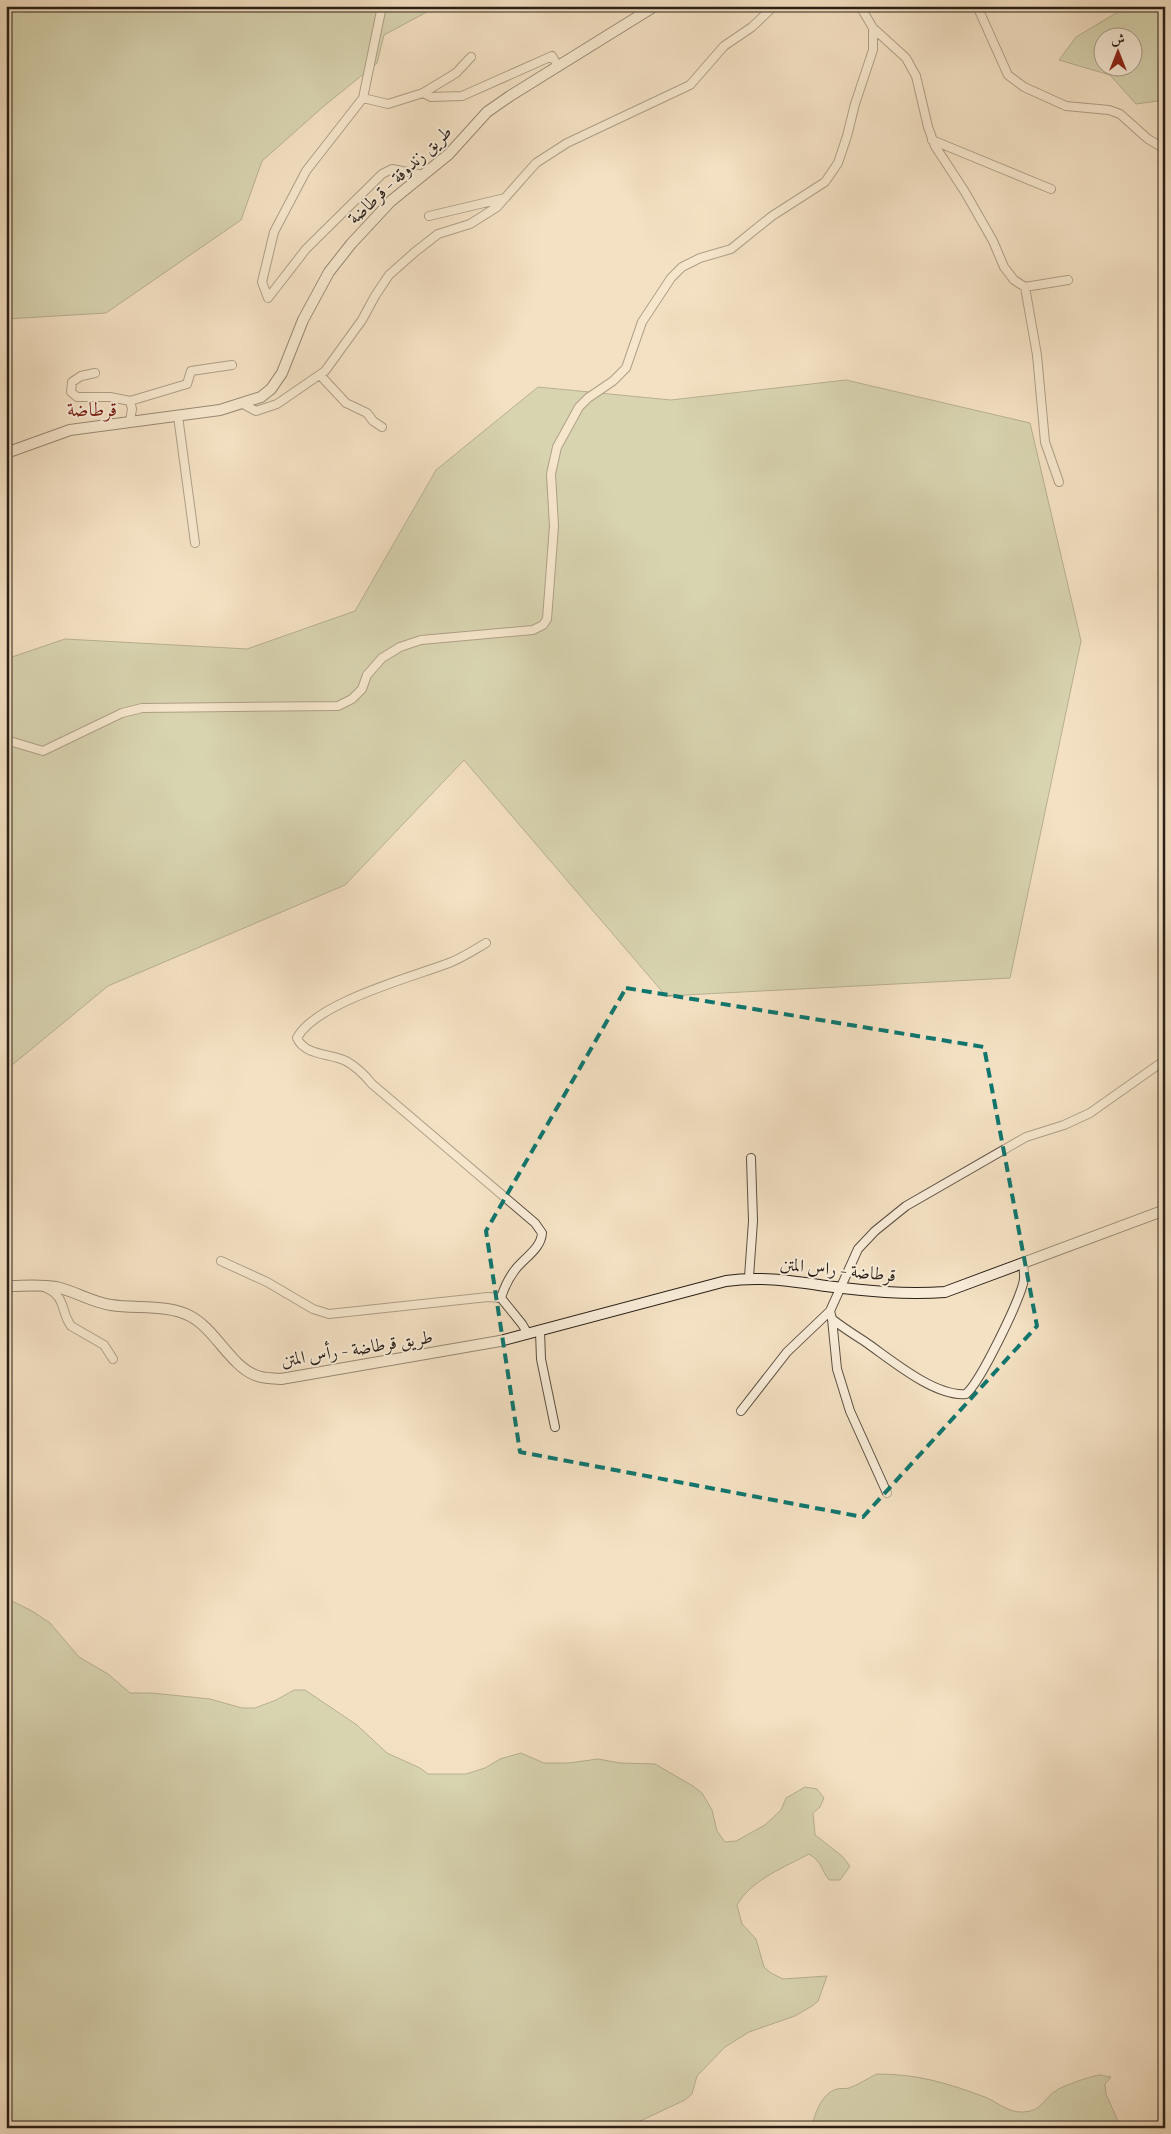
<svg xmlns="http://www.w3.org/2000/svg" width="1171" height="2134" font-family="'Libre Bodoni',Amiri,serif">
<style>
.green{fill:#b5c499;stroke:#6f7258;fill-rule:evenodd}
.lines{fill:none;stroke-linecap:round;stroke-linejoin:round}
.street-casing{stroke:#5c5042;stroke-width:10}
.secondary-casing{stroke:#291f17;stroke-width:12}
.street{stroke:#f8ecd8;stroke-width:8}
.secondary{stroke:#f8ecd8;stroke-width:10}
.marked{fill:none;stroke:#0f766e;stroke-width:4;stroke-dasharray:10 6;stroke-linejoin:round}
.labels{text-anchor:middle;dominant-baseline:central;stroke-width:4;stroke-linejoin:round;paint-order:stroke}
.street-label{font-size:18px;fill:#291f17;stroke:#f8ecd8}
.quarter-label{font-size:20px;fill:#7a1f14;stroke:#f8ecd8}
</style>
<rect width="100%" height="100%" fill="#f4e1c3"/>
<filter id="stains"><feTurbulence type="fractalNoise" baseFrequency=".004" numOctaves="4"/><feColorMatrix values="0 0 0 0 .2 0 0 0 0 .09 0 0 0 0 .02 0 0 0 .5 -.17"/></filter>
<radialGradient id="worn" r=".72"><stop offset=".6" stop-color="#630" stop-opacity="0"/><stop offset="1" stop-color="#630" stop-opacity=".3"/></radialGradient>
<path class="green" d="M6,6H438L384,35L377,63L324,106L262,161L241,220L106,313L6,319Z
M1128,6H1165V100L1136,104L1110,75L1059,60L1076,37ZM1104,38H1134V68H1104Z
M846,380L1030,423L1081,641L1010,978L666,996L464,760L345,885L108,986L6,1070V659L65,639L247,649L355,611L436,470L538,387L671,400Z
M6,1598L32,1611L50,1623L79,1657L108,1674L130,1693H152L210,1699L242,1708H255L276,1700L294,1690H305L357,1725L387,1753L420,1768L428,1774H466L485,1768L500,1759L521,1753L544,1763H569L598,1759L620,1763L655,1764L693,1786L702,1793L712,1810L717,1831L725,1842L736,1841L765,1825L781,1810L786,1798L805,1787L817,1789L824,1798L820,1807L813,1813L815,1835L842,1856L850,1866L840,1880H829C820,1868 823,1863 809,1854C785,1867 751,1880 737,1905L742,1924L756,1939L764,1967L771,1973L783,1979L827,1976L818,2001L812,2006L795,2016L749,2032L725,2047L697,2076L692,2094L685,2100L636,2123L631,2128H6Z
M877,2074C918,2074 947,2083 985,2097C997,2102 1009,2113 1023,2112C1042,2112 1044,2097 1057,2090C1062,2086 1094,2075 1100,2075C1103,2075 1107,2077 1111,2077L1105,2084L1106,2094L1121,2128H812C814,2114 822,2093 837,2089C841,2088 845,2089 849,2088C858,2085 868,2078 877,2074Z"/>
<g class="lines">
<defs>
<path id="street" d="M382,6L363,98L306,171L274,232L262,282L268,298L306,249L382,174L392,169L423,175
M860,6L873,28L906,58L916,76L928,127L935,146L965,192L993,241L1004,267L1014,280L1025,287L1068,280
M977,6L1008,75L1024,87L1066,106L1109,110L1120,114L1148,139L1165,149
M423,93L431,97L462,96L552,56L558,66
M363,98L388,104L423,93L456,73L471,57
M932,140L1051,189
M429,216L505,198
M1025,287L1037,355L1045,442L1059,482
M95,373L81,376L72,382L71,392L77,397H110L130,401L132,409L130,421
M320,375L346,403L367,413L373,421L382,427
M130,401L187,384L191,371L232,365
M243,404L256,411L277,404L325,371L362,320L375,296L389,275L415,252L438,234L470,224L497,207L536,163L567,143L690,85L724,46L752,27L774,6
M178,416L195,543
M6,740L43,751L122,713L142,708L338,706L352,699L362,689L367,675L382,658L400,647L421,640L533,630L543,625L547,619L554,526L551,474L557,447L579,407L588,398L613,381L626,368L642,322L671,278L682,267L700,258L731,249L772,216L825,182L838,163L847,136L855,104L873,50V28
M486,943C474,950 462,958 449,963C412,977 315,1003 297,1038C305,1056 330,1053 346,1061C357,1067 364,1074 372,1084L535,1223L542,1233C541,1249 524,1258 515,1270C508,1279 504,1288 501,1298
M221,1261L267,1282L313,1309L329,1314L488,1297L501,1298L522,1324L528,1334
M1023,1265C1024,1271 1025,1278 1023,1284C1017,1305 981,1381 966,1394C934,1397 889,1358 864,1341C853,1334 842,1327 832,1319L830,1311L858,1249L875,1231L906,1206L1026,1137L1064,1125L1090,1113L1165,1060
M749,1277L753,1221L751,1158
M44,1287C67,1296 60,1311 71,1326L104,1345L113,1359
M832,1319L837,1369L850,1411L887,1493
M540,1331L541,1359L555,1427
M741,1411L787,1352L830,1311"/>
<path id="secondary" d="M6,453L70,430L220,410L261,397L271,389L282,373L303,320L329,272L351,244L391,201L449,154L487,112L510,96L655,6
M6,1286C23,1286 40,1284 56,1287C75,1291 91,1302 111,1305C136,1309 167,1304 190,1316C214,1328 231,1366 255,1375C263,1379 272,1378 281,1379L500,1341L726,1281C760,1276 791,1281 826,1286C866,1291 905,1295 945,1292L1165,1210"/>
</defs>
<use href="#street" class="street-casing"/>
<use href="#secondary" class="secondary-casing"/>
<use href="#street" class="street"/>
<use href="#secondary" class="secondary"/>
</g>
<path d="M0 0H1171V2134H0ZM626,988L984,1047L1037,1326L863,1517L520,1452L486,1231Z" fill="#f4e1c3" fill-opacity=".55" fill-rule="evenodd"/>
<path class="marked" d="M626,988L984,1047L1037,1326L863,1517L520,1452L486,1231Z"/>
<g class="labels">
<g class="street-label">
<text transform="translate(400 175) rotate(-43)">طريق زندوقة - قرطاضة</text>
<text transform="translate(838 1270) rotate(6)">قرطاضة - راس المتن</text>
<text transform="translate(357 1349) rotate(-9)">طريق قرطاضة - رأس المتن</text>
</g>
<g class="quarter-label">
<text x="92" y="410">قرطاضة</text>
</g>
</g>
<rect width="1171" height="2134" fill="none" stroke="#f4e1c3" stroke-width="25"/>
<rect x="8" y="8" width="1156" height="2119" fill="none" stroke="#291f17" stroke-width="2.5"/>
<rect x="12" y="12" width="1146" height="2109" fill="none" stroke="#291f17"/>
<g transform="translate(1118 52)"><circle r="24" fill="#f8ecd8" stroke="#a59a8b"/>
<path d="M0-4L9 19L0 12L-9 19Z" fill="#8f2418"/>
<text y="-8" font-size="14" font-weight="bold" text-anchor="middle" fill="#291f17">ش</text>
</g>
<rect width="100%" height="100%" filter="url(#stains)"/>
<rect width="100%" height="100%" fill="url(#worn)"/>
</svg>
